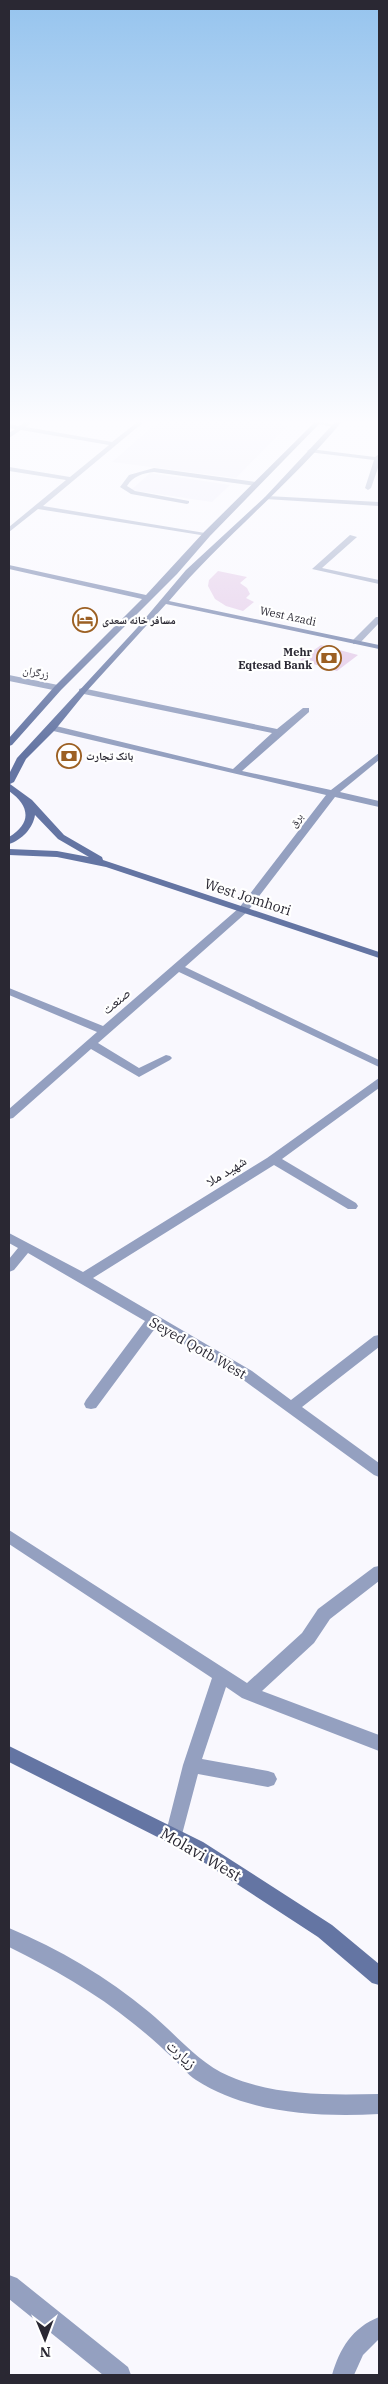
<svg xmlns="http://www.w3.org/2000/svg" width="388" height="2384" font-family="'IBM Plex Serif','Noto Naskh Arabic',serif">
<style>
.built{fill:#eeecfa}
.building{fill:#e2c8e7}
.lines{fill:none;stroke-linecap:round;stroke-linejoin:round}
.lane{fill:#94a0c0;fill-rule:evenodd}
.street{fill:#94a0c0;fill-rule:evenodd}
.secondary{fill:#6475a3;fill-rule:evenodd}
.labels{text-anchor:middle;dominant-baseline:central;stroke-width:4.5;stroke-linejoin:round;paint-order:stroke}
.far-street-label{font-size:11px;fill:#2a2833;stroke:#fff}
.far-poi-label{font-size:11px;font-weight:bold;fill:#2a2833;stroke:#fff;text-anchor:start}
.street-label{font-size:14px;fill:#2a2833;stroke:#fff}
.near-street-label{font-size:16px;fill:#2a2833;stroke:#fff}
</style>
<rect width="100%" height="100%" fill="#f9f8fe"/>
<path class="built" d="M160,420H248L288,425L236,478L112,462Z
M150,473L230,485L212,502L131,490Z"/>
<path class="building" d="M218,571L247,577L240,583L247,588L250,594L246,598L254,602L243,611L226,606L215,599L208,586L209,580Z
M321,645L358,655L337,671L300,660Z"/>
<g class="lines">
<path class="lane" d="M154,468L256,482L259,484L256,486L154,472C143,473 133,476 127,486L135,491L189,501V503L187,504L131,494L120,487L129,475Z"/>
<path class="street" d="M27,420H34L26,427L112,442L140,420H146L43,506L211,534L207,536L38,509L9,532V527L66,480L9,471V467L70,477L109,445L21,430L9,438V433L15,429L9,428V424L19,426Z
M293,420H308L338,425L335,427Z
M310,449L375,457L379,454V465L371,488L368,490L365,488L374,460L308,452L307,451Z
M267,496L379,502V506L265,499L264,498Z
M350,535L357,537L322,568L379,580V584L312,569Z
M376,617H379V623L359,644H353V640Z
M9,675L58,685L62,688L58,691L9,681Z
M82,688L277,729L303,708H309V712L242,771L331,790L379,753V760L340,792L379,801V807L335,797L247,912L185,967L379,1060V1067L179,972L98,1043L139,1068L166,1055L170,1056L172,1058L170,1060L139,1077L91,1049L13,1118L9,1119V1109L97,1032L9,995V988L103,1026L239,908L326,795L49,730V726L52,725L233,769L272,733L79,693V689Z
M379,1078V1088L282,1159L356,1203L358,1206L356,1209H348L274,1165L93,1278L252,1371L291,1400L374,1336L379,1335V1347L302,1407L379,1463V1477L374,1475L242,1379L156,1327L96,1408L91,1409L86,1408L84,1404L86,1400L145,1321L28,1253L14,1270L9,1272V1259L18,1248L9,1243V1233L83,1272L267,1158Z
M9,1530L247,1683L302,1633L318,1609L374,1567L379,1566V1581L330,1619L314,1643L262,1691L379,1735V1751L242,1698L226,1687L202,1759L268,1771L274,1773L277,1779L274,1785L268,1787L198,1774L180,1842L174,1844L168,1842L165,1836L183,1765L212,1678L9,1544Z
M9,1928C59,1949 107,1977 149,2012C175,2033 198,2063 229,2076C275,2096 329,2095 379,2094V2114C318,2117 249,2114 196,2080C187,2074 181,2066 174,2059C161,2047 148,2035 134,2024C95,1992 53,1969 9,1947Z
M9,2275L17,2278L128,2367L131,2375H103L9,2299Z
M379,2317V2339L363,2355L354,2375H332C340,2348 352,2328 379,2317Z"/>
<path class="secondary" d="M317,420H323L210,536L177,574L61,690L12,745L9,746V738L55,686L142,599L9,569V565L146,595L204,532Z
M337,420H343C290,485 223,537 169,601L379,645V649L166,604L85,693L55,730L26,759L14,782L10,784L32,800L64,835L102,857L103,860L379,952V958L106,867L57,857L9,855V849L57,851L89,857L58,839L35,815C33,828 22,840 9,844V837C32,823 30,806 9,791V774L17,758L137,628L186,570L265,497Z
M9,1746L203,1842L332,1925L379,1964V1985L372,1983L318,1937L191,1854L9,1762Z"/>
</g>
<linearGradient id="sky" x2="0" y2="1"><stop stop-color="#96c4ee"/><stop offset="0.56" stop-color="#fcfcff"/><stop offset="1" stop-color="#fcfcff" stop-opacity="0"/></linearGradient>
<rect width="388" height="753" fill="url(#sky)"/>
<defs>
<symbol id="hotel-ring" viewBox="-11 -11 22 22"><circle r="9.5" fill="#fff" stroke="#9c6023" stroke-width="1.5"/><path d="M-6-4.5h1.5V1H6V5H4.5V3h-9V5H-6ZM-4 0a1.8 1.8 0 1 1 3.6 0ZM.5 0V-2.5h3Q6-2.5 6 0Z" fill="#9c6023"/></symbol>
<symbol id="bank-ring" viewBox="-11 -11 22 22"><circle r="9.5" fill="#fff" stroke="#9c6023" stroke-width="1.5"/><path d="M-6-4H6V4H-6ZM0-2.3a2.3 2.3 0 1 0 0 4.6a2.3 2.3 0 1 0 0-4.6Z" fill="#9c6023"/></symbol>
</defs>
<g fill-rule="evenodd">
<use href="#hotel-ring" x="71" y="606" width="28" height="28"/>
<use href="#bank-ring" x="315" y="644" width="28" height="28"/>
<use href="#bank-ring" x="55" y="742" width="28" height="28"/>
</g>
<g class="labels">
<g class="far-street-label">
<text transform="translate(288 616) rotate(12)">West Azadi</text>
<text transform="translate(36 672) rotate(11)">زرگران</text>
<text transform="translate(296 820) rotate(-53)">برق</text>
</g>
<g class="far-poi-label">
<text x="102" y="620">مسافر خانه سعدی</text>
<text x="312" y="652" text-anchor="end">Mehr<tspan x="312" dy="13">Eqtesad Bank</tspan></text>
<text x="86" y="756">بانک تجارت</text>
</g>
<g class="street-label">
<text transform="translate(248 897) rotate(18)">West Jomhori</text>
<text transform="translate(116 1001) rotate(-41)">صنعت</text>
<text transform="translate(226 1171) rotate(-32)">شهید ملا</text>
<text transform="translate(198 1348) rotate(30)">Seyed Qotb West</text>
</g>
<g class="near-street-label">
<text transform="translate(201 1854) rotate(30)">Molavi West</text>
<text transform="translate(182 2054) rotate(42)">زیارت</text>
</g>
</g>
<rect width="388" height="2384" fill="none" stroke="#2a2833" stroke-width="20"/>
<g transform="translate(45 2339) rotate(179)" stroke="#ffffff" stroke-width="4" paint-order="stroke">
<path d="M0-4L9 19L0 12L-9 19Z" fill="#2a2833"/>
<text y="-8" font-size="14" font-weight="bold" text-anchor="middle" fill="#2a2833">N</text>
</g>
</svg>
